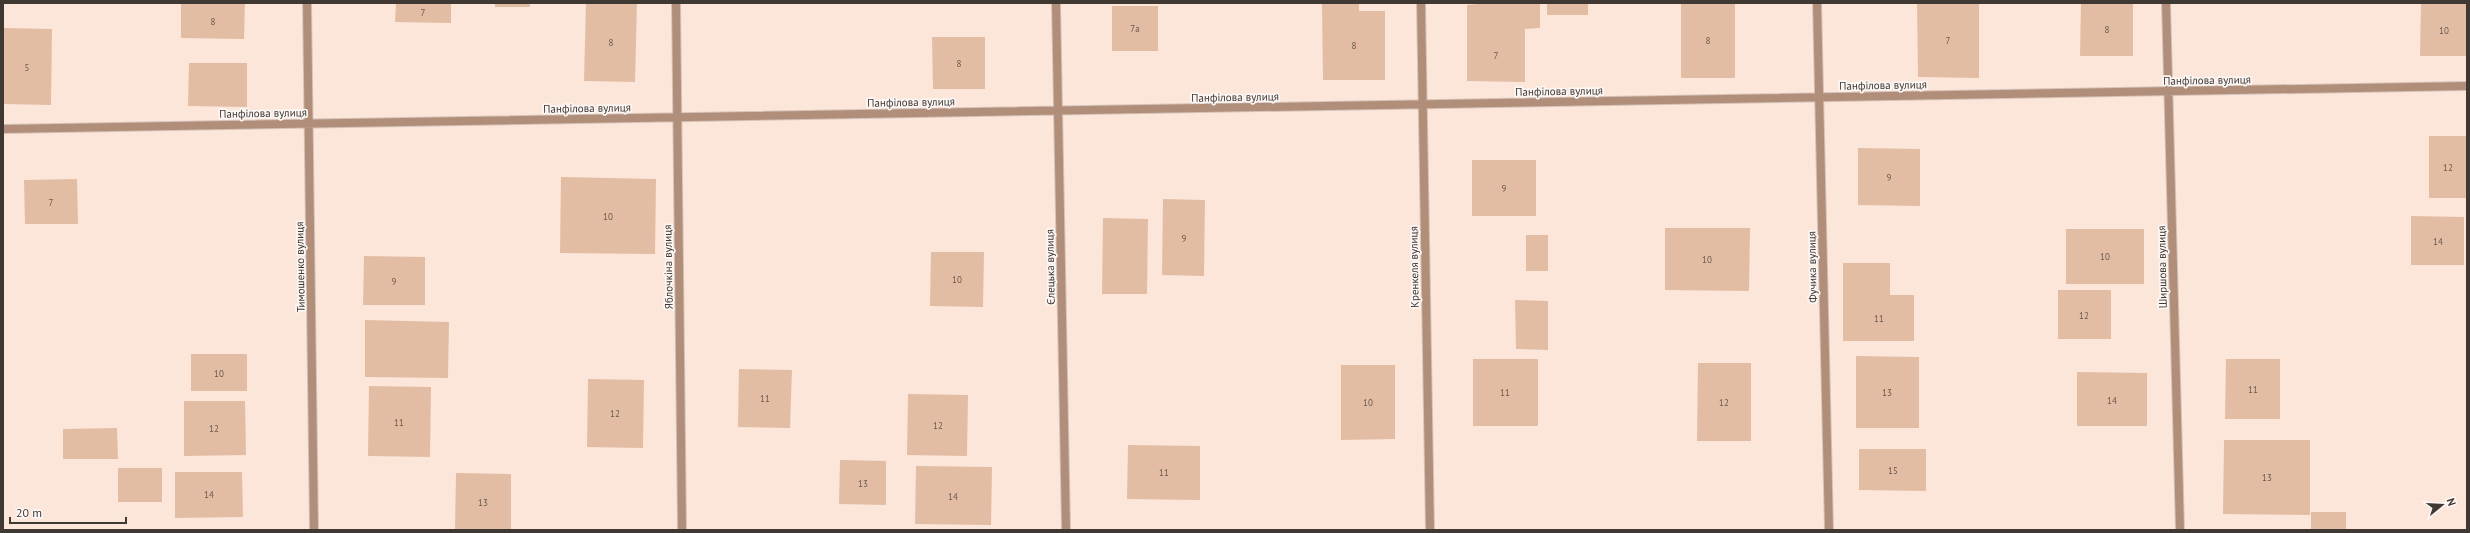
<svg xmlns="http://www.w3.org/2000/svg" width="2470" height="533" font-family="'PT Sans',sans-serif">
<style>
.building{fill:#e2bda4}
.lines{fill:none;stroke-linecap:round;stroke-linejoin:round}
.street-casing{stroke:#d6c3b9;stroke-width:10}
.street{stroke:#b18e7a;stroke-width:8}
.labels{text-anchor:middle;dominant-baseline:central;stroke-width:3.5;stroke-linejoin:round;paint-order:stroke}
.number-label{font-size:9px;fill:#68594f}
.street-label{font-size:11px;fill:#403833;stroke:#fcf7f5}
</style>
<rect width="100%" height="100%" fill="#fce6da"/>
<path class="building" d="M181,3H245L244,39L181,38Z
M396,3H451V23L395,22Z
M495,3H530V7H495Z
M586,3H637L635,82L584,81Z
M1322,3H1359V11H1385V80H1323Z
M1490,3H1540V28L1525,29V82L1467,81V5Z
M1547,3H1588V15H1547Z
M1681,3H1735V78H1681Z
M1917,3H1979V78L1918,77Z
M2081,3H2133V56H2080Z
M2421,3H2467V56H2420Z
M1112,6H1158V51H1112Z
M3,28L52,29L51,105L3,104Z
M932,37H985V89H933Z
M189,63H247V107L188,106Z
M2429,136H2467V198H2429Z
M1858,148L1920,149V206L1858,205Z
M1472,160H1536V216H1472Z
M561,177L656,179L655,254L560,253Z
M77,179L78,224H25L24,180Z
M1163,199L1205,200L1204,276L1162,275Z
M2411,216L2464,217V265H2411Z
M1103,218L1148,219L1147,294H1102Z
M1665,228H1750L1749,291L1665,290Z
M2066,229H2144V284H2066Z
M1526,235H1548V271H1526Z
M931,252H984L983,307L930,306Z
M364,256L425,257V305H363Z
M1843,263H1890V295H1914V341H1843Z
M2058,290H2111V339H2058Z
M1515,300L1548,301V350L1516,349Z
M365,320L449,322L448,378L365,377Z
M191,354H247V391H191Z
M1856,356L1919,357V428H1856Z
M1473,359H1538V426H1473Z
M2226,359H2280V419H2225Z
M1698,363H1751V441H1697Z
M1341,365H1395V439L1341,440Z
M739,369L792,370L790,428L738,427Z
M2077,372L2147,373V426H2077Z
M588,379L644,380L643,448L587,447Z
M369,386L431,387L430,457L368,456Z
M908,394L968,395L967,456L907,455Z
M184,401H245L246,455L184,456Z
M117,428L118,459H63V429Z
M2224,440H2310V515L2223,514Z
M1128,445L1200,446V500L1127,499Z
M1859,449H1926V491L1859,490Z
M840,460L886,461V505L839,504Z
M916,466L992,467L991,525L915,524Z
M118,468H162V502H118Z
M175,472H242L243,517L175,518Z
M456,473L511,474V530H455Z
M2311,512H2346V530H2311Z"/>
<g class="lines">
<defs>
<path id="street" d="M307,3L314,530
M676,3L682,530
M1056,3L1066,530
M1421,3L1430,530
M1817,3L1829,530
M2166,3L2180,530
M3,129L2467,86"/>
</defs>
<use href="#street" class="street-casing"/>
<use href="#street" class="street"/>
</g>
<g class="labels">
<g class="number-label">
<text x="423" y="12">7</text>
<text x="213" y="21">8</text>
<text x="1135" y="28">7а</text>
<text x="2107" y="29">8</text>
<text x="2444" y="30">10</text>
<text x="1708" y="40">8</text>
<text x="1948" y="40">7</text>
<text x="611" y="42">8</text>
<text x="1354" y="45">8</text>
<text x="1496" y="55">7</text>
<text x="959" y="63">8</text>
<text x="27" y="67">5</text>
<text x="2448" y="167">12</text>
<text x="1889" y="177">9</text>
<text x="1504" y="188">9</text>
<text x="51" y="202">7</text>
<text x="608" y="216">10</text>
<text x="1184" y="238">9</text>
<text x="2438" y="241">14</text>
<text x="2105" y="256">10</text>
<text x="1707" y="259">10</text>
<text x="957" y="279">10</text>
<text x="394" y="281">9</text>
<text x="2084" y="315">12</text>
<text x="1879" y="318">11</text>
<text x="219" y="373">10</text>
<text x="2253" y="389">11</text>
<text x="1505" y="392">11</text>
<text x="1887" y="392">13</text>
<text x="765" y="398">11</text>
<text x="2112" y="400">14</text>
<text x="1368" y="402">10</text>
<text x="1724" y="402">12</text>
<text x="615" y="413">12</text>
<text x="399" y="422">11</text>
<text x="938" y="425">12</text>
<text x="214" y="428">12</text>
<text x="1893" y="470">15</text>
<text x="1164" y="472">11</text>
<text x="2267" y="477">13</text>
<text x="863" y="483">13</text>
<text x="209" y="494">14</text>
<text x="953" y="496">14</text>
<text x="483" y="502">13</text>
</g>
<g class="street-label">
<text transform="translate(2207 80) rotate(-1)">Панфілова вулиця</text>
<text transform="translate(1883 85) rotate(-1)">Панфілова вулиця</text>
<text transform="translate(1559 91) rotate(-1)">Панфілова вулиця</text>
<text transform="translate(1235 97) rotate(-1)">Панфілова вулиця</text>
<text transform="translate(911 102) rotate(-1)">Панфілова вулиця</text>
<text transform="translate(587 108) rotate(-1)">Панфілова вулиця</text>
<text transform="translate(263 113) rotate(-1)">Панфілова вулиця</text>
<text transform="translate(300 267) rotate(-91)">Тимошенко вулиця</text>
<text transform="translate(668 267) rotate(-91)">Яблочкіна вулиця</text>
<text transform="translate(1050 267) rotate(-91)">Єлецька вулиця</text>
<text transform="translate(1414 267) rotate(-91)">Кренкеля вулиця</text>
<text transform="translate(1812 267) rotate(-91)">Фучика вулиця</text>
<text transform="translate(2162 267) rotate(-91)">Ширшова вулиця</text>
</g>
</g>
<rect width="2470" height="533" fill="none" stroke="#403833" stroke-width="8"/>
<g transform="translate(2442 505) rotate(72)" stroke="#fcf7f5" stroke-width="3" paint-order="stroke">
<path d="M0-3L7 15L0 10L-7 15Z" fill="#403833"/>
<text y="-6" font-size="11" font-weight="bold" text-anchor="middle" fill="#403833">N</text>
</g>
<path d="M10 517v6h116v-6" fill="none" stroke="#403833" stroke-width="2"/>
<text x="16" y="517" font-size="12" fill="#403833" stroke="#fcf7f5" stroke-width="3" paint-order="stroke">20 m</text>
</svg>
